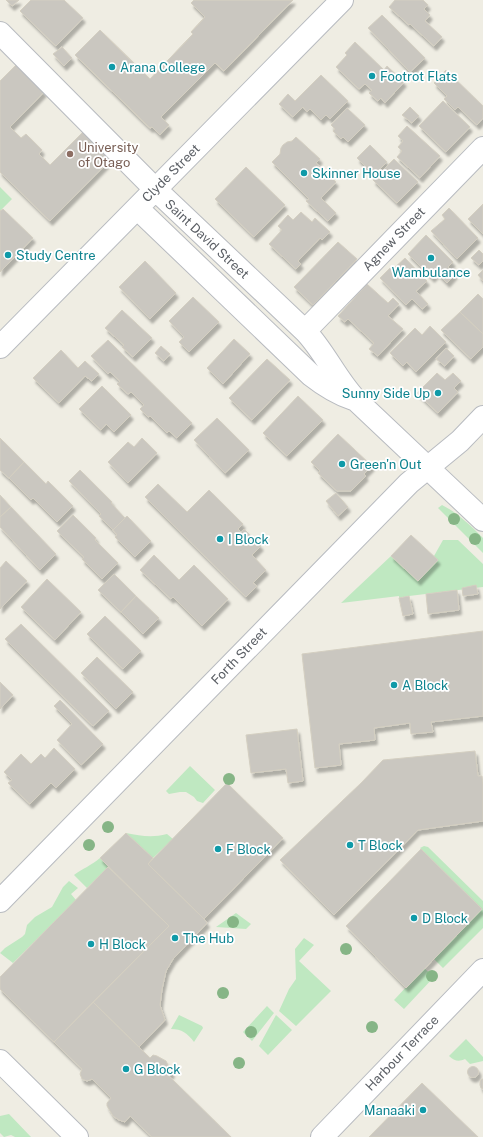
<svg xmlns="http://www.w3.org/2000/svg" width="483" height="1137" font-family="'Public Sans',sans-serif">
<style>
.green{fill:#bfe8c1}
.building{fill:#cac7c0;stroke:#d4cfc1;filter:url(#shadow)}
.lines{fill:none;stroke-linecap:round;stroke-linejoin:round}
.minor-casing{stroke:#b8bbc0;stroke-width:24}
.minor{stroke:#fff;stroke-width:22}
.tree{fill:#86b586}
.culture-dot{fill:#0f9aa8;stroke:#fff;stroke-width:1.5}
.education-dot{fill:#8d6e63;stroke:#fff;stroke-width:1.5}
.labels{text-anchor:middle;dominant-baseline:central;stroke-width:3.5;stroke-linejoin:round;paint-order:stroke}
.culture-label{font-size:13px;fill:#0d838f;stroke:#fff;text-anchor:start}
.education-label{font-size:13px;fill:#785e54;stroke:#fff;text-anchor:start}
.street-label{font-size:13px;fill:#5b5f65;stroke:#fff}
</style>
<defs>
<filter id="shadow"><feDropShadow dx="2.5" dy="4.5" stdDeviation="1" flood-color="#0004"/></filter>
</defs>
<rect width="100%" height="100%" fill="#efede3"/>
<path class="green" d="M0,187L12,199L0,211Z
M442,505C458,513 470,525 483,538V553L438,508Z
M443,540H458L483,564V587L409,596L399,598V596L341,603L391,556L418,581L437,560L434,556Z
M190,766L215,790L203,803L197,801L194,797L186,792H180L169,794L166,791Z
M126,833C141,836 152,838 167,834L173,839L153,858Z
M424,846L428,847L483,901V928L443,968L434,959L482,909L420,848Z
M100,858L108,867L87,888L74,875C82,869 92,865 100,858Z
M69,881L78,888L71,894L76,900L13,963L0,953L5,948L22,937L25,934L27,925L35,917L52,907L63,887Z
M236,913L251,924L246,929L216,927Z
M304,938L314,945L299,961L331,991L296,1026L279,1011L289,989L296,979L295,949Z
M424,968L434,977L404,1009L394,1000Z
M267,1006L274,1013L252,1041L243,1032Z
M179,1015L202,1026L203,1028L194,1042C187,1033 182,1029 171,1029Z
M276,1015L292,1030L268,1055L259,1046Z
M466,1039L483,1057V1061L470,1064L465,1059C459,1062 454,1061 449,1056Z
M9,1114L31,1137H15L11,1135L4,1137L0,1133V1116Z"/>
<path class="building" d="M6,0H19L12,6Z
M31,0H64L83,18L56,46L20,11Z
M194,0H293L224,71L215,63L161,117L169,125L160,135L152,127L150,128L75,55L100,30L150,79L193,34L191,32L205,17L191,3Z
M194,0H293L224,71L215,63L161,117L169,125L160,135L152,127L150,128L75,55L100,30L150,79L193,34L191,32L205,17L191,3Z
M395,0H423L428,5L424,9L430,15L425,21L442,37L434,46L410,24L409,25L389,7Z
M382,15L425,58L410,72L368,28Z
M355,42L384,70L387,66L404,82L385,103L381,98L378,101L369,93L372,90L365,84L359,89L336,67L347,55L345,53Z
M62,47L72,58L64,66L53,54Z
M16,65L44,92L10,127L21,138L26,134L42,150L39,154L50,165L84,131L112,158L50,221L0,172V81Z
M446,70L483,106V118L477,125L458,107L455,110L444,99L447,96L434,83Z
M321,75L348,101L330,119L326,115L321,120L310,109L307,112L303,107L293,117L279,104L288,94L295,101Z
M443,101L470,127L446,152L419,126Z
M410,107L419,116L412,123L402,115Z
M347,108L365,125L348,142L343,137L341,139L333,131L335,129L331,125Z
M407,126L440,156L420,178L397,157L402,151L398,147L403,141L398,136Z
M296,137L320,159L316,163L336,182L321,198L336,213L328,221L306,201L309,199L272,162L280,154L281,148L283,145L287,142L292,141Z
M370,145L387,162L374,175L357,158Z
M394,159L418,182L397,203L373,180Z
M246,167L285,205L254,237L215,199Z
M483,204V234L468,219Z
M449,208L478,238L457,259L431,231L445,219L442,215Z
M3,209L33,238L0,272V211Z
M301,212L312,222L315,218L330,232L322,240L320,238L298,261L301,264L296,269L269,244L282,230L278,226L288,215L293,220Z
M426,235L453,262L448,267L455,274L447,283L437,273L432,278L408,254Z
M338,242L357,259L313,305L294,287Z
M479,250L483,254V261L479,265L471,258Z
M405,258L427,281L416,291L428,304L422,309L412,299L406,305L380,278L390,268L392,270Z
M145,261L176,293L150,319L119,287Z
M483,270V281L478,275Z
M367,284L388,303L393,298L399,304L388,316L403,329L378,356L369,349L374,343L348,319L345,322L338,316Z
M478,294L483,299V334L460,312Z
M193,297L219,322L189,352L179,342L184,337L169,321Z
M122,310L152,338L133,357L122,347L124,345L105,328Z
M460,312L483,334V347L471,359L441,330Z
M430,326L446,342L416,372L407,362L403,366L390,353L415,328L422,335Z
M234,339L250,354L223,384L207,368Z
M108,340L192,423L177,438L169,431L167,433L150,416L148,417L140,409L144,405L131,392L128,394L117,384L120,381L110,372L108,374L91,356Z
M161,346L170,354L164,361L155,353Z
M446,348L454,356L445,366L436,359Z
M61,350L78,368L85,361L99,374L92,381L85,376L59,403L33,378Z
M267,359L290,380L252,420L229,398Z
M437,373L445,380L453,373L461,381L454,388L458,392L438,413L417,393Z
M102,386L131,415L114,432L106,424L101,430L79,409Z
M298,396L323,420L287,456L263,433Z
M217,418L249,450L225,473L194,440Z
M338,434L372,466L364,474L366,476L351,491H337L318,473L320,471L311,462Z
M0,438L24,462L9,478L0,470Z
M142,438L157,453L128,483L108,462L128,442L134,447Z
M24,462L46,484L48,481L73,506L57,522L33,498L31,500L9,478Z
M80,470L112,502L111,503L125,518L113,530L99,516L101,514L69,481Z
M158,484L187,512L209,490L243,524L238,529L241,532L244,529L261,546L252,555L266,570L253,583L257,586L246,597L145,497Z
M336,493L348,507L338,516L326,501Z
M0,495L11,507L0,517Z
M11,507L56,554L40,570L0,527V517Z
M73,515L96,538L95,540L118,563L102,579L82,559L84,557L57,531Z
M127,516L151,541L135,557L115,537L117,535L113,530Z
M411,535L438,560L418,581L391,556Z
M154,555L179,580L194,565L228,599L202,626L173,597L171,599L140,570Z
M6,561L27,581L0,609V568Z
M114,574L136,596L121,612L98,590Z
M47,579L81,612L55,640L21,607Z
M476,585L478,594L463,596L462,588Z
M457,590L459,610L428,614L426,594Z
M136,596L159,618L143,634L121,612Z
M409,596L413,614L403,616L399,598Z
M105,616L141,651L123,669L87,634Z
M21,624L109,711L93,726L5,639Z
M483,631V716L431,722L433,732L411,734L410,723L374,728L375,740L339,744L341,765L315,768L302,654Z
M97,657L133,692L116,709L81,673Z
M0,682L13,695L0,709Z
M60,700L103,744L81,765L57,740L72,724L54,706Z
M297,729L303,781L288,783L286,769L251,773L246,735Z
M54,748L75,769L56,788L51,783L30,804L8,783L12,780L4,772L21,754L31,764L41,754L45,758Z
M475,751L478,776H482L483,784V821L418,830L334,915L280,860L361,783L383,760Z
M227,783L283,838L204,919L148,864Z
M126,833L153,858L148,864L204,919L207,923L173,959L166,971L162,989L160,1005L165,1020L139,1047L93,1002L169,926L100,858Z
M421,849L482,909L406,988L346,926Z
M108,867L169,926L54,1042L0,989V977Z
M93,1002L150,1058L153,1055L157,1056L166,1061L172,1073L169,1076L231,1137H152L130,1116L125,1122L119,1120L113,1116L107,1106V1103L111,1098L92,1079L87,1081L82,1079L80,1074L82,1069L54,1042Z
M467.5 1072a5.5 5.5 0 1 1 11 0a5.5 5.5 0 1 1-11 0Z
M482,1079H483V1089L481,1088L480,1085V1081Z
M422,1083L478,1137H369Z"/>
<g class="lines">
<defs>
<path id="minor" d="M0,33L155,189L305,331C325,352 336,379 356,400L483,520
M137,208L311,375C325,386 336,393 353,399
M305,331L483,148
M0,347L342,0
M0,901L409,483L460,441L483,417
M0,1061L77,1137
M322,1137L483,970"/>
</defs>
<use href="#minor" class="minor-casing"/>
<use href="#minor" class="minor"/>
</g>
<g class="tree">
<circle cx="454" cy="519" r="6"/>
<circle cx="475" cy="539" r="6"/>
<circle cx="229" cy="779" r="6"/>
<circle cx="108" cy="827" r="6"/>
<circle cx="89" cy="845" r="6"/>
<circle cx="233" cy="922" r="6"/>
<circle cx="346" cy="949" r="6"/>
<circle cx="432" cy="976" r="6"/>
<circle cx="223" cy="993" r="6"/>
<circle cx="372" cy="1027" r="6"/>
<circle cx="251" cy="1032" r="6"/>
<circle cx="239" cy="1063" r="6"/>
</g>
<g class="culture-dot">
<circle cx="112" cy="67" r="4"/>
<circle cx="372" cy="76" r="4"/>
<circle cx="304" cy="173" r="4"/>
<circle cx="8" cy="255" r="4"/>
<circle cx="431" cy="258" r="4"/>
<circle cx="438" cy="393" r="4"/>
<circle cx="342" cy="464" r="4"/>
<circle cx="220" cy="539" r="4"/>
<circle cx="394" cy="685" r="4"/>
<circle cx="350" cy="845" r="4"/>
<circle cx="218" cy="849" r="4"/>
<circle cx="414" cy="918" r="4"/>
<circle cx="175" cy="938" r="4"/>
<circle cx="91" cy="944" r="4"/>
<circle cx="126" cy="1069" r="4"/>
<circle cx="423" cy="1110" r="4"/>
</g>
<circle class="education-dot" cx="70" cy="154" r="4"/>
<g class="labels">
<g class="culture-label">
<text x="120" y="67">Arana College</text>
<text x="380" y="76">Footrot Flats</text>
<text x="312" y="173">Skinner House</text>
<text x="16" y="255">Study Centre</text>
<text x="431" y="272" text-anchor="middle">Wambulance</text>
<text x="430" y="393" text-anchor="end">Sunny Side Up</text>
<text x="350" y="464">Green'n Out</text>
<text x="228" y="539">I Block</text>
<text x="402" y="685">A Block</text>
<text x="358" y="845">T Block</text>
<text x="226" y="849">F Block</text>
<text x="422" y="918">D Block</text>
<text x="183" y="938">The Hub</text>
<text x="99" y="944">H Block</text>
<text x="134" y="1069">G Block</text>
<text x="415" y="1110" text-anchor="end">Manaaki</text>
</g>
<g class="education-label">
<text x="78" y="147">University<tspan x="78" dy="15">of Otago</tspan></text>
</g>
<g class="street-label">
<text transform="translate(171 173) rotate(-45)">Clyde Street</text>
<text transform="translate(207 239) rotate(43)">Saint David Street</text>
<text transform="translate(394 239) rotate(-46)">Agnew Street</text>
<text transform="translate(239 656) rotate(-46)">Forth Street</text>
<text transform="translate(402 1053) rotate(-46)">Harbour Terrace</text>
</g>
</g>
</svg>
